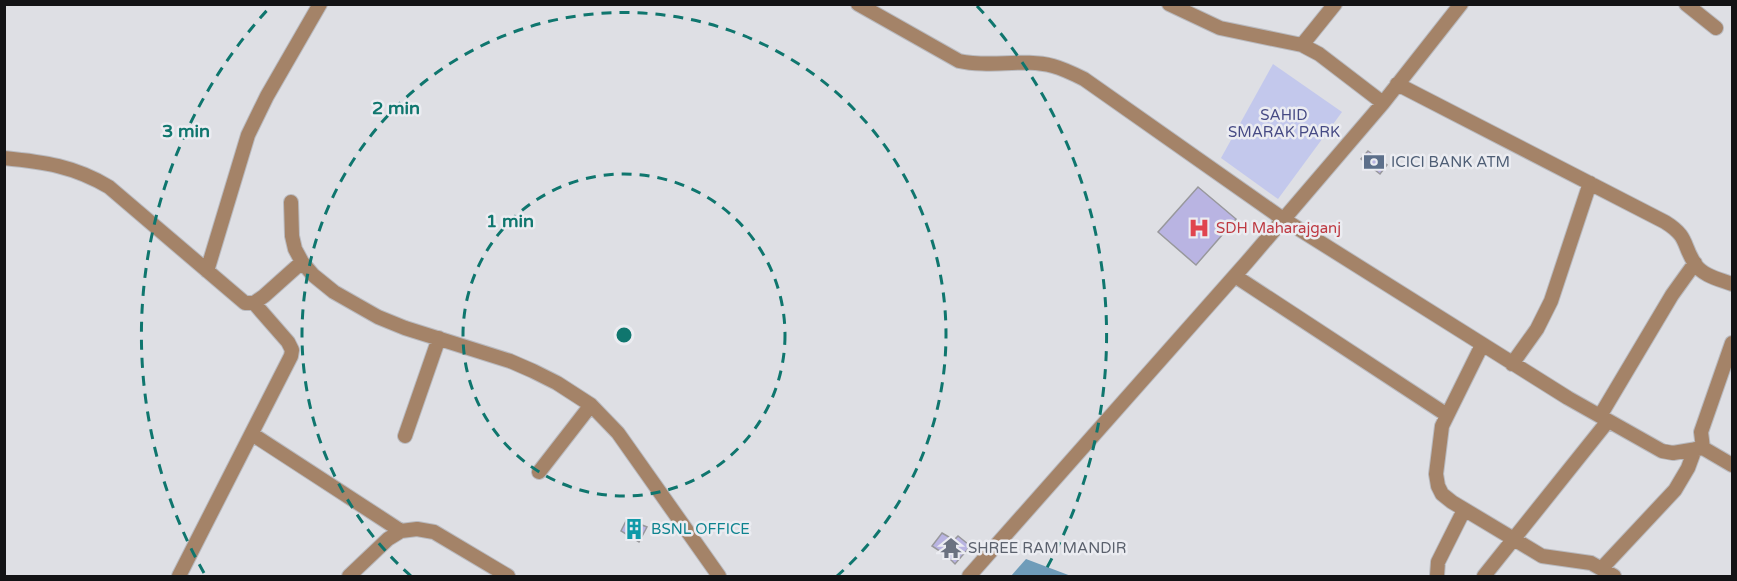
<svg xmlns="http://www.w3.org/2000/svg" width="1737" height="581" font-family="'Varela Round',sans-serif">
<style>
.green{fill:#c3c8ec}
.water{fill:#6f9cb9}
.building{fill:#b9b4e2;stroke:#98989c;stroke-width:1.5}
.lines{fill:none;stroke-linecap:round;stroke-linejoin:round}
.minor-casing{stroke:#b9babf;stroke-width:16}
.minor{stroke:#a48368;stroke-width:14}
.ring{fill:none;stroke:#0f766e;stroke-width:3;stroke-dasharray:10 8}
.labels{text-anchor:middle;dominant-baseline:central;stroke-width:5;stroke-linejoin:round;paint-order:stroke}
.park-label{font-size:15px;fill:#464a84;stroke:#ebecf1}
.service-label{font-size:15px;fill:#4e5e75;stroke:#ebecf1;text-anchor:start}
.health-label{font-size:15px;fill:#be3a42;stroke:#ebecf1;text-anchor:start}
.culture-label{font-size:15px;fill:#0d838f;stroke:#ebecf1;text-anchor:start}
.worship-label{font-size:15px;fill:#5b616d;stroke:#ebecf1;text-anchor:start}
.centre{fill:#0f766e;stroke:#ebecf1;stroke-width:3}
.ring-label{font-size:18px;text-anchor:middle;font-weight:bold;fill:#0f766e;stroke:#ebecf1;stroke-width:5;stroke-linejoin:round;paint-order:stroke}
</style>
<rect width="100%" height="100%" fill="#dedfe4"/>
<path class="green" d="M1273,64L1342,112L1278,199L1221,158Z"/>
<path class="water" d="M1026,559L1071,576H1011Z"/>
<path class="building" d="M1368,151L1387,165L1380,174L1361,159Z
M1198,187L1236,219L1196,265L1158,232Z
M627,519L647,527L639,542L621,531Z
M942,533L954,540L958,536L968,544V549L955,564L946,555L932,546Z"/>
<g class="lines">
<defs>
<path id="minor" d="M858,4L959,61C990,68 1023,58 1053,66C1064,69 1074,74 1084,79L1283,219L1568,398L1662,451L1673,453L1703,448L1732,465
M1169,4L1220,28L1302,45L1319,54L1383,103
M1686,4L1716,28
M1302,45L1335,4
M1397,84L1665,222C1689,237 1682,244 1695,264C1703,276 1719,279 1732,284
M4,158C44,162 74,166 109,187L245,303H254L264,296L302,262
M291,202L292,236L295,249L302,262L313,275L334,292L378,317L405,328L510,361L533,371L557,383L591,405L618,433L719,576
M207,271L248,135L267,96L320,4
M1235,276L1447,415
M1482,345L1442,426L1436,474L1438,486L1442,494L1452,502L1542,556L1591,563L1614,576
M1512,364L1537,329L1551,301L1590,183
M1600,416L1672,295L1695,263
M252,434L401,531
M405,436L439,338
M1703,448L1701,432L1732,343
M539,472L591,405
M1602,568L1675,490L1688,468L1695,449
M179,576L291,356L292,350L288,342L254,303
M349,576L388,539L401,531L417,529L434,532L508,576
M969,576L1247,262L1383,103L1461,4
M1437,576L1438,562L1464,510
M1484,576L1608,421"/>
</defs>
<use href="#minor" class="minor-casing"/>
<use href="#minor" class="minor"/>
</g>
<g class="ring">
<circle cx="624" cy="335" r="161"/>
<path d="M411 576A322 322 0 1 1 837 576"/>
<path d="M204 573A483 483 0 0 1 271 6M977 6A483 483 0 0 1 1044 573"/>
</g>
<defs>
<symbol id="bank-bare" viewBox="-9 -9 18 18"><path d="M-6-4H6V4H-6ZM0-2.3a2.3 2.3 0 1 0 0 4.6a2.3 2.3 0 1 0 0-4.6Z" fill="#5c6f8a" stroke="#ebecf1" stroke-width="2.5" paint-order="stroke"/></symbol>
<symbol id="hospital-bare" viewBox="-9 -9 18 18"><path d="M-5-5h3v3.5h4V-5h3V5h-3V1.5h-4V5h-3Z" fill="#e0444e" stroke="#ebecf1" stroke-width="2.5" paint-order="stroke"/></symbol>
<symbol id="building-bare" viewBox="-9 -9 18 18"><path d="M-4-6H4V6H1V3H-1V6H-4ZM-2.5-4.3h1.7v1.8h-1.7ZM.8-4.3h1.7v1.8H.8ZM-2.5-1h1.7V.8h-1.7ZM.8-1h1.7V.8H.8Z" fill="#0f9aa8" stroke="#ebecf1" stroke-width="2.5" paint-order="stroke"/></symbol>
<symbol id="temple-bare" viewBox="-9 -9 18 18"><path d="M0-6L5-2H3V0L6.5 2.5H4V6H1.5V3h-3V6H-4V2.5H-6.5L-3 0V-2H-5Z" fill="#6b7280" stroke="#ebecf1" stroke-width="2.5" paint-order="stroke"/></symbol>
</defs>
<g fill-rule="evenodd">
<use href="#bank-bare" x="1359" y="147" width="30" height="30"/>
<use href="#hospital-bare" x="1184" y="213" width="30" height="30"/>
<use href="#building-bare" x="619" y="514" width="30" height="30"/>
<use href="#temple-bare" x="936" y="533" width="30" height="30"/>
</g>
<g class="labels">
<g class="park-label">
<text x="1284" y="115">SAHID<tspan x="1284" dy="17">SMARAK PARK</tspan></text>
</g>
<g class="service-label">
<text x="1391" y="162">ICICI BANK ATM</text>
</g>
<g class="health-label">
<text x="1216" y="228">SDH Maharajganj</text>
</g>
<g class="culture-label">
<text x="651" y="529">BSNL OFFICE</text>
</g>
<g class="worship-label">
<text x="968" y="548">SHREE RAM MANDIR</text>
</g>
</g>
<circle cx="624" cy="335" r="9" class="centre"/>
<g class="ring-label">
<text x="396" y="114">2 min</text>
<text x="186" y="137">3 min</text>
<text x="510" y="227">1 min</text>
</g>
<rect width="1737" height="581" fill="none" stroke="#131315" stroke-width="12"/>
</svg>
